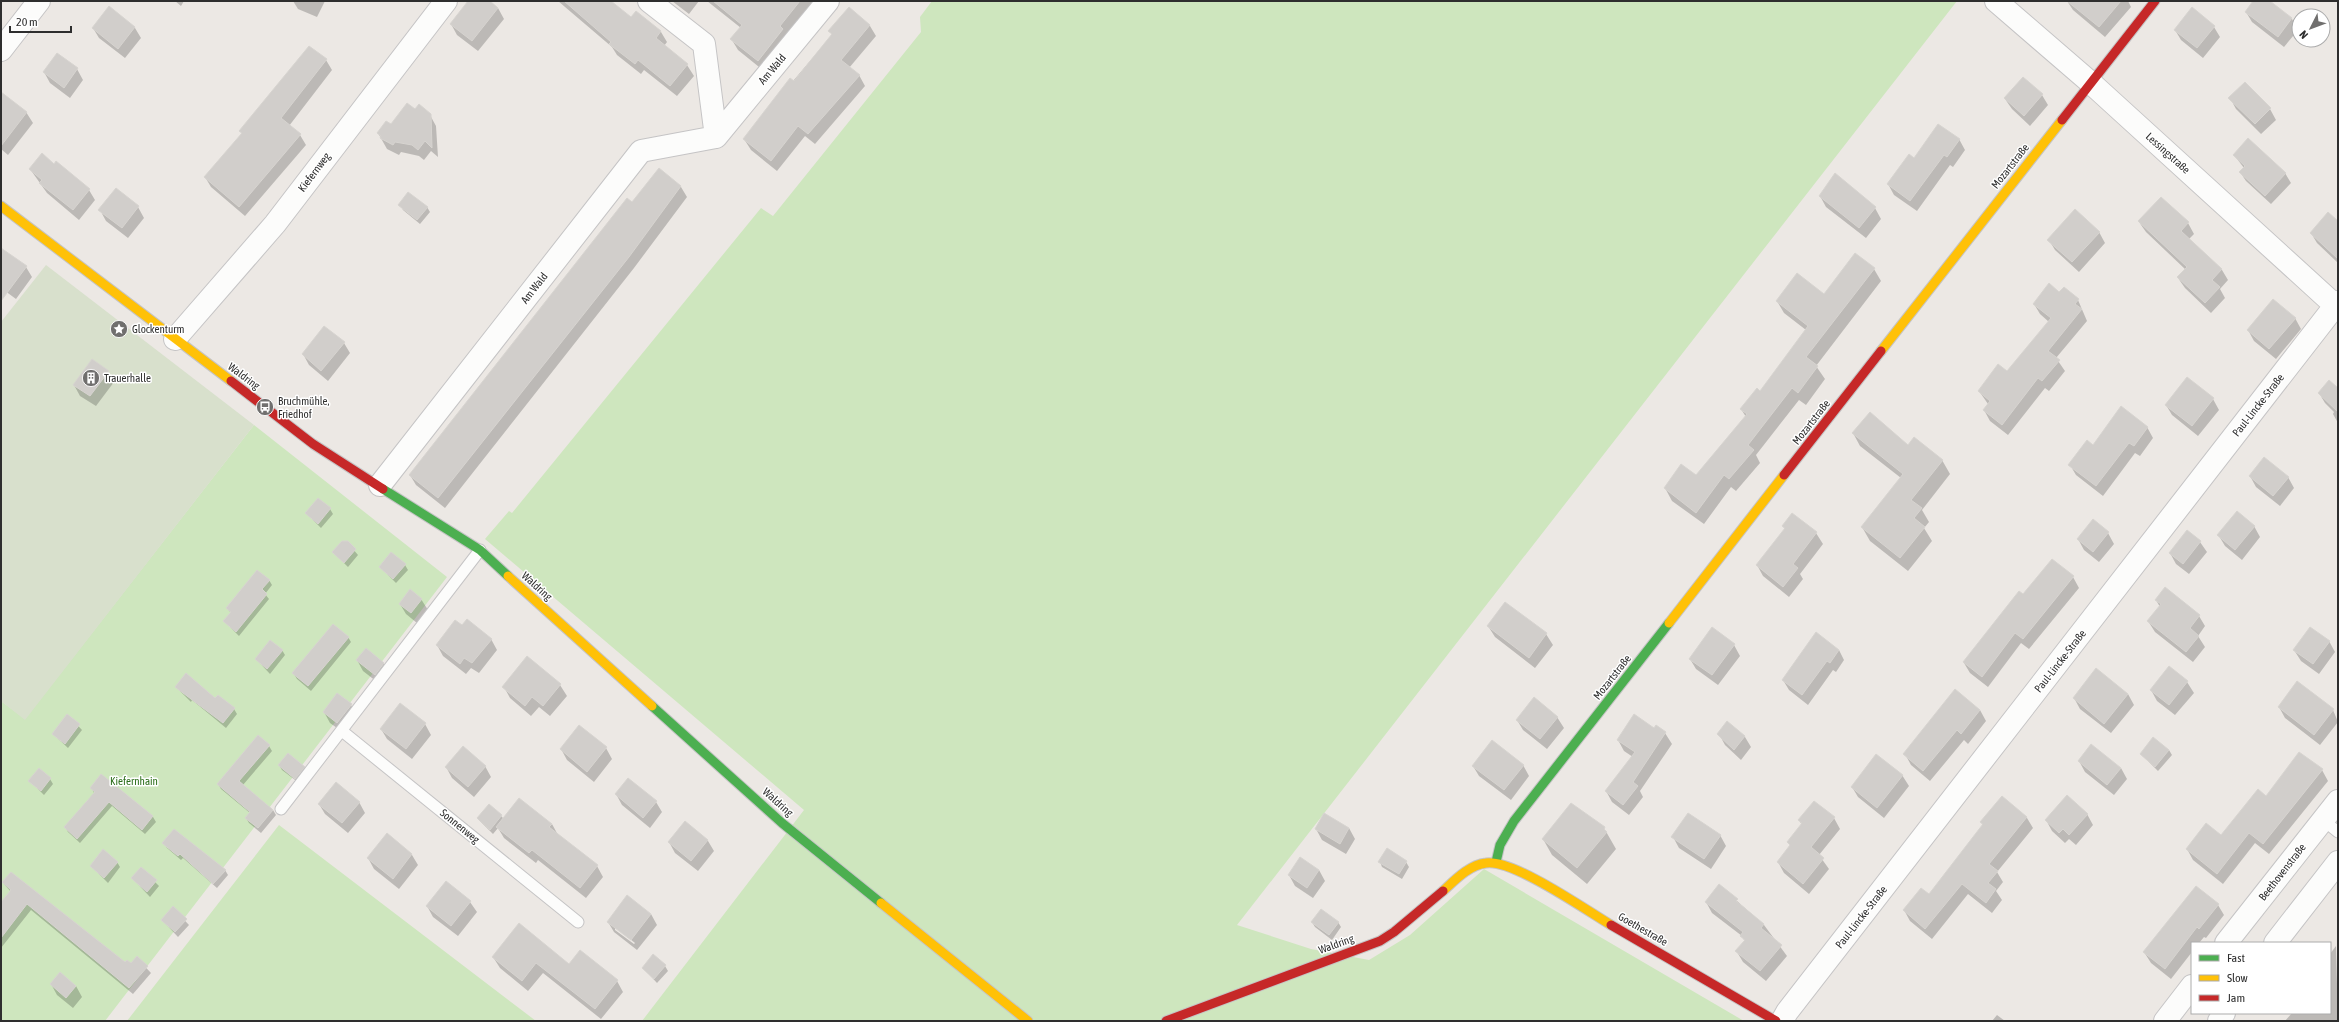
<svg xmlns="http://www.w3.org/2000/svg" width="2339" height="1022" font-family="'Asap Condensed',sans-serif">
<style>
.green{fill:#cee6be}
.cemetery{fill:#d8e0cc}
.shadow{fill:#0003;fill-rule:evenodd}
.building{fill:#d1cecb;stroke:#d7d4d0}
.lines{fill:none;stroke-linecap:round;stroke-linejoin:round}
.lane-casing{stroke:#c5c4c5;stroke-width:13}
.street-casing{stroke:#c5c4c5;stroke-width:24}
.fast-casing{stroke:#c5c4c5;stroke-width:11}
.slow-casing{stroke:#c5c4c5;stroke-width:11}
.jam-casing{stroke:#c5c4c5;stroke-width:11}
.lane{stroke:#fcfcfb;stroke-width:11}
.street{stroke:#fcfcfb;stroke-width:22}
.fast{stroke:#4caf50;stroke-width:9}
.slow{stroke:#ffc107;stroke-width:9}
.jam{stroke:#c62828;stroke-width:9}
.labels{text-anchor:middle;dominant-baseline:central;stroke-width:3;stroke-linejoin:round;paint-order:stroke}
.street-label{font-size:11px;fill:#2e2e2e;stroke:#fff}
.poi-label{font-size:11px;fill:#2e2e2e;stroke:#fff;text-anchor:start}
.park-label{font-size:11px;fill:#2c6e1b;stroke:#fff}
</style>
<rect width="100%" height="100%" fill="#ece8e4"/>
<path class="green" d="M932,1H1957L1237,925L1311,949L1369,960L1410,935L1484,869L1744,1021H642L804,810L485,539L509,511L512,513L761,208L773,216L921,32L920,17Z
M254,425L447,577L105,1021H1V701L25,719Z
M279,825L536,1021H127Z"/>
<path class="cemetery" d="M46,265L254,425L25,720L1,701V322Z"/>
<path class="shadow" d="M175,1H184L181,6Z
M293,1H325L317,17L298,9Z
M469,1H488L498,8L504,19L478,51L457,35L451,24Z
M558,1H609L631,19L661,32L667,42L664,46L687,65L694,76L677,96L644,70L641,74L617,55L612,47Z
M672,1H699L689,14Z
M707,1H814L764,71L738,50L732,40L741,28Z
M2067,1H2128L2131,7L2105,37L2073,10Z
M2255,1H2268L2292,19L2298,30L2284,47L2252,22L2246,12Z
M109,8L135,28L141,38L125,58L99,38L93,28Z
M849,8L870,26L876,36L849,68L859,75L865,86L815,144L805,136L777,171L751,150L744,139L832,35L830,31Z
M2214,27L2220,37L2203,58L2181,40L2175,30Z
M326,60L332,70L289,126L300,135L306,145L245,216L211,187L205,177L242,134L240,131Z
M77,69L83,80L70,98L50,83L44,72Z
M2042,95L2048,105L2030,126L2012,109L2005,99Z
M2230,98L2270,109L2276,120L2261,134L2236,109Z
M1,105L26,112L33,123L8,155L1,149Z
M415,110L430,115L436,126L438,157L431,151L424,160L419,156L401,152L399,155L387,149L378,133Z
M1959,139L1965,150L1953,167L1950,165L1917,211L1894,195L1888,184L1914,159Z
M2234,155L2285,173L2291,183L2271,204L2246,181L2240,172L2244,168Z
M54,165L89,190L95,200L79,220L47,193L30,169Z
M659,170L681,187L687,197L634,268L445,508L416,485L410,475Z
M116,190L138,207L144,218L128,238L106,221L100,210Z
M1820,196L1875,208L1881,219L1866,238L1826,207Z
M400,205L427,207L430,212L420,224L403,210Z
M2139,222L2188,223L2194,234L2189,239L2222,270L2228,280L2220,289L2225,298L2211,313L2185,288L2178,278L2186,270L2146,232Z
M2338,223V263L2317,243L2311,233Z
M2099,232L2105,243L2079,272L2055,250L2049,240Z
M1,251L26,267L32,277L16,299L1,288Z
M1855,255L1874,269L1881,281L1816,366L1825,379L1806,405L1799,400L1756,455L1760,463L1736,491L1731,487L1704,524L1672,501L1665,488L1697,476L1746,417L1741,409L1760,392L1806,330L1784,313L1777,301L1824,296Z
M2060,293L2078,300L2087,321L2056,358L2065,371L2049,391L2045,388L2008,435L1990,421L1984,410L1988,404L1979,391L2007,373L2049,322L2040,314L2034,304Z
M2295,318L2301,329L2276,359L2254,341L2248,330Z
M344,343L350,353L328,381L309,365L303,354Z
M108,372L114,382L96,406L80,396L74,385Z
M2338,390V423L2333,414L2334,412L2325,403L2319,393Z
M2213,399L2219,410L2198,436L2172,415L2166,405Z
M2147,427L2153,438L2140,456L2135,453L2103,496L2076,475L2070,465L2093,446Z
M1853,433L1909,446L1942,460L1950,474L1922,510L1929,522L1924,528L1932,541L1908,571L1870,541L1862,527L1901,478L1860,446Z
M2250,476L2288,477L2294,488L2280,506L2256,487Z
M330,509L333,514L321,528L306,513Z
M1792,514L1816,533L1823,544L1800,574L1803,579L1789,597L1763,576L1757,565L1785,530L1783,526Z
M2254,526L2260,537L2242,560L2225,546L2219,536Z
M2188,532L2200,542L2207,552L2189,574L2176,564L2170,553Z
M2108,533L2114,544L2099,562L2084,550L2078,539Z
M347,542L358,555L348,567L333,552Z
M405,565L408,570L396,583L380,567Z
M2073,577L2079,588L2029,649L2021,643L1988,687L1970,673L1964,663Z
M269,580L272,585L265,594L269,599L239,636L224,621L231,613L227,608Z
M421,599L428,610L417,623L406,614L400,604Z
M2156,600L2199,616L2205,626L2198,636L2205,647L2193,662L2155,632L2148,621L2160,607Z
M1505,603L1546,634L1553,645L1535,668L1495,637L1488,626Z
M462,627L491,639L497,650L479,673L471,668L466,674L443,656L437,645Z
M348,637L351,642L311,691L297,679L294,674Z
M2329,641L2335,652L2319,674L2301,661L2294,650Z
M1734,645L1740,656L1718,685L1696,669L1690,659Z
M282,650L285,655L270,674L256,659Z
M366,650L384,664L390,674L381,685L363,671L357,660Z
M1839,650L1844,660L1836,672L1833,670L1808,705L1789,690L1783,680Z
M528,658L560,685L567,696L550,716L539,707L531,716L510,698L504,687Z
M2169,667L2187,682L2194,693L2175,715L2157,701L2151,690Z
M176,687L216,699L234,709L237,714L226,728L192,700L191,702Z
M2128,694L2134,705L2111,733L2080,709L2074,698Z
M351,705L357,716L344,733L330,723L324,712Z
M2279,707L2333,710L2338,722L2320,745L2285,718Z
M1980,710L1986,721L1968,744L1964,740L1930,781L1911,765L1905,754Z
M68,715L82,730L68,748L53,734Z
M1557,717L1564,728L1547,749L1523,730L1517,720Z
M1727,722L1745,737L1751,747L1741,760L1725,745L1719,734Z
M425,724L431,735L412,759L387,739L381,729Z
M579,726L606,748L612,759L594,782L567,760L561,749Z
M1654,729L1665,733L1672,744L1640,791L1643,797L1629,815L1612,802L1606,791L1633,757L1624,751L1618,740Z
M269,746L272,751L243,785L273,810L276,815L261,833L249,823L246,818L250,813L221,789L218,784Z
M2169,750L2172,755L2158,771L2141,754Z
M2079,761L2121,768L2127,779L2114,795L2085,772Z
M279,765L304,767L307,772L299,783L282,770Z
M1523,765L1529,776L1511,800L1479,776L1473,766Z
M485,766L491,777L474,797L452,778L446,767Z
M2322,770L2328,781L2269,854L2255,843L2223,884L2193,860L2187,849L2221,837L2266,798Z
M102,775L153,817L156,822L145,834L112,806L80,843L68,832L65,827L94,793L92,788Z
M1902,775L1909,786L1884,818L1858,797L1852,787Z
M50,779L53,784L44,795L30,781Z
M616,794L656,802L662,812L650,828L622,805Z
M2002,797L2027,818L2033,828L1997,872L2003,882L1996,891L2002,900L1992,913L1968,894L1932,939L1910,921L1904,910L1929,896L1983,826L1981,822Z
M359,802L365,813L348,833L325,814L319,804Z
M2087,814L2093,825L2076,845L2069,839L2065,843L2052,831L2046,820Z
M501,816L504,819L552,824L558,835L597,866L603,877L586,898L538,860L536,863L504,838L498,828L493,834L478,819Z
M1834,818L1840,829L1819,855L1829,869L1809,894L1784,873L1778,862L1791,846L1802,825L1799,820Z
M685,822L708,841L714,851L698,871L675,853L669,842Z
M1349,828L1355,839L1346,854L1322,840L1316,829Z
M1604,828L1616,849L1587,884L1552,855L1543,839Z
M387,834L412,855L418,865L399,889L374,869L368,858Z
M1720,835L1726,846L1711,869L1679,848L1673,837Z
M164,843L225,870L228,875L217,888L183,858L181,860L167,848Z
M117,862L120,867L108,883L91,866Z
M1380,862H1406L1409,867L1402,879L1382,867Z
M141,868L159,886L150,897L132,878Z
M1319,870L1325,881L1313,898L1295,886L1289,875Z
M446,882L470,902L477,912L458,936L433,917L427,906Z
M3,883L125,963L131,964L137,958L151,973L133,994L31,910L1,948V906L12,893Z
M1719,885L1764,925L1787,956L1766,981L1743,962L1737,952L1745,942L1742,936L1712,913L1706,902Z
M2218,905L2224,915L2206,938L2204,937L2199,943H2192V952L2171,979L2151,963L2144,952Z
M173,908L189,925L178,937L162,920Z
M651,914L657,925L637,950L614,932L608,922ZM615,927L635,943L634,944L615,930Z
M1312,922H1338L1341,927L1332,940L1315,927Z
M2336,946L2338,1021H2285L2292,1013H2330V954Z
M493,957L569,966L617,981L623,992L601,1019L543,973L528,991L500,968Z
M665,966L668,971L657,983L643,968Z
M51,984L76,986L82,997L73,1008L57,995Z
M1997,1015L2005,1021H1992Z"/>
<path class="building" d="M468,1H490L498,8L472,41L450,24Z
M564,1H611L631,17L636,11L661,31L656,38L688,64L670,86L638,60L635,64L609,44L611,42Z
M713,1H800L780,26L783,29L758,61L730,39L742,25Z
M2067,1H2121L2099,27Z
M2253,1H2270L2292,18L2278,37L2245,12Z
M109,6L135,27L118,49L92,28Z
M849,7L870,25L841,60L860,75L808,134L798,126L771,161L743,139L790,78L794,81L832,34L828,31Z
M2192,7L2215,26L2197,48L2174,30Z
M309,46L327,59L281,118L301,134L239,207L204,177L242,133L239,131Z
M57,53L78,68L64,88L43,72Z
M2023,77L2043,94L2024,116L2004,98Z
M2245,82L2271,108L2255,124L2228,98Z
M1,92L27,112L1,146Z
M407,103L415,109L419,104L431,114L432,148L425,141L418,150L412,145L395,142L393,145L380,138L381,136L377,133L386,121L391,124Z
M1938,124L1960,139L1947,157L1944,155L1910,201L1887,184L1909,154L1914,158Z
M2248,138L2286,173L2265,196L2239,172L2245,166L2233,155Z
M42,153L54,164L56,161L90,189L73,210L39,183L42,180L29,169Z
M659,168L681,186L629,257L438,498L409,475L627,198L632,202Z
M1835,173L1876,207L1859,228L1819,196Z
M116,188L139,206L122,228L98,210Z
M408,192L428,207L417,220L398,205Z
M2161,197L2189,222L2181,231L2222,269L2212,280L2220,287L2205,303L2177,277L2187,267L2138,221Z
M2075,209L2100,232L2072,262L2047,240Z
M2328,212L2338,221V259L2310,233Z
M1,248L27,266L1,301Z
M1855,253L1875,268L1806,357L1818,366L1798,393L1792,388L1748,445L1754,450L1729,479L1724,475L1696,513L1664,488L1681,464L1696,475L1747,414L1740,409L1757,388L1760,391L1808,326L1776,301L1797,273L1824,294Z
M2049,283L2059,292L2064,287L2079,299L2075,304L2082,309L2048,351L2060,360L2042,381L2038,378L2002,425L1983,410L1990,401L1978,391L1998,364L2007,371L2051,318L2033,304Z
M2273,299L2296,318L2269,349L2247,330Z
M324,326L345,342L321,371L302,354Z
M92,359L109,371L90,396L73,385Z
M2187,377L2214,398L2192,426L2165,405Z
M2329,380L2338,388V412L2318,393Z
M2121,406L2148,427L2134,446L2129,443L2096,486L2068,465L2087,440L2093,445Z
M1870,412L1908,445L1914,437L1943,460L1911,500L1922,508L1914,518L1925,527L1900,558L1861,527L1903,474L1852,433Z
M2264,457L2289,477L2273,496L2249,476Z
M318,498L331,508L318,524L305,513Z
M2237,511L2255,526L2235,550L2217,535Z
M1792,513L1817,532L1793,564L1798,568L1783,587L1756,565L1785,528L1782,526Z
M2093,519L2109,532L2093,552L2077,539Z
M2187,530L2201,541L2183,564L2169,553Z
M342,541H348L356,549L344,563L332,552Z
M391,552L406,564L393,579L379,567Z
M2052,559L2074,576L2023,639L2015,633L1982,677L1963,662L2019,591L2023,594Z
M257,570L270,580L262,589L267,594L236,632L223,621L231,612L226,608Z
M2165,587L2200,615L2190,628L2199,636L2186,652L2147,621L2161,604L2155,600Z
M410,589L422,599L411,613L399,604Z
M1505,602L1547,633L1529,658L1487,626Z
M467,619L492,639L472,663L464,658L460,664L436,645L455,620L462,625Z
M333,624L349,637L308,686L292,673Z
M1712,627L1735,644L1712,675L1689,659Z
M2310,627L2330,641L2313,664L2293,650Z
M1816,632L1839,650L1830,663L1827,661L1802,695L1782,680Z
M270,640L283,650L267,669L255,659Z
M366,648L384,663L375,675L356,660Z
M527,656L561,684L543,706L532,697L525,706L502,687Z
M2169,666L2188,681L2169,705L2150,690Z
M2096,668L2128,694L2104,724L2073,698Z
M186,673L215,698L218,695L235,708L223,723L175,687Z
M2297,681L2334,709L2314,735L2278,707Z
M1955,689L1980,710L1961,734L1957,730L1923,771L1903,754Z
M337,693L352,704L337,723L323,712Z
M1534,697L1558,717L1540,739L1516,720Z
M400,703L426,723L406,749L380,729Z
M67,714L80,724L65,744L52,734Z
M1634,714L1654,728L1656,725L1666,732L1633,782L1638,786L1623,805L1605,791L1635,752L1617,740Z
M1727,721L1745,736L1734,750L1717,734Z
M579,725L607,747L587,772L560,749Z
M258,735L270,745L239,781L273,810L258,828L245,818L250,812L217,784Z
M2153,737L2169,750L2155,767L2140,754Z
M1492,740L1524,765L1504,790L1472,766Z
M2091,744L2121,768L2107,785L2078,761Z
M463,746L486,766L468,787L445,767Z
M2299,752L2323,769L2263,844L2249,833L2217,874L2186,849L2206,823L2221,835L2258,789L2266,796Z
M288,753L305,767L295,779L278,765Z
M1876,754L1903,775L1877,808L1851,787Z
M39,768L51,778L41,791L28,781Z
M101,774L153,816L142,830L109,802L77,839L64,827L95,792L90,788Z
M628,778L657,801L643,818L615,794Z
M336,782L360,802L342,823L318,804Z
M2067,795L2088,814L2069,835L2063,829L2059,833L2045,820Z
M2002,796L2027,817L1989,864L1998,871L1988,883L1996,889L1986,903L1962,884L1925,929L1903,910L1921,888L1929,894L1983,824L1980,822Z
M519,798L552,824L549,827L598,865L580,888L532,850L529,853L496,827Z
M1814,801L1835,817L1811,847L1824,858L1803,884L1777,862L1790,845L1787,842L1802,823L1798,820Z
M1571,803L1605,827L1604,829L1607,832L1577,868L1542,839Z
M489,804L502,815L490,830L477,818Z
M1324,813L1349,828L1340,844L1315,829Z
M1688,813L1721,835L1704,859L1671,837Z
M685,821L708,840L691,861L668,842Z
M174,829L226,870L213,884L180,854L178,856L162,843Z
M387,833L412,854L393,879L367,858Z
M1387,848L1407,861L1399,874L1378,862Z
M103,849L118,862L104,878L90,866Z
M1300,857L1319,870L1307,888L1288,875Z
M141,867L157,880L147,892L131,878Z
M11,872L125,962L127,960L131,963L137,956L148,966L129,988L27,904L1,938V902L11,890L2,882Z
M446,881L471,901L451,926L426,906Z
M1719,884L1738,899L1736,901L1764,924L1761,928L1782,945L1760,971L1735,951L1745,940L1740,936L1743,932L1705,902Z
M2196,886L2219,904L2199,929L2197,927L2165,969L2143,952Z
M627,895L651,914L631,940L607,922Z
M173,906L187,919L175,932L161,920Z
M1321,909L1339,922L1329,935L1311,922Z
M519,923L569,964L580,950L618,980L595,1009L536,963L522,981L492,957Z
M653,954L666,965L654,979L642,968Z
M60,972L76,986L66,998L50,984Z"/>
<g class="lines">
<defs>
<path id="lane" d="M342,731L578,922
M281,809L480,550
M2323,820L2338,832"/>
<path id="street" d="M649,1L704,44L716,137
M1996,1L2091,83L2338,308
M1,50L39,1
M175,339L275,224L446,1
M380,485L641,151L716,137L828,1
M2226,943L2338,801
M2275,943L2338,862
M1782,1021L1787,1012L2338,302
M2165,1021L2192,986
M2219,1021L2224,1013"/>
<path id="fast" d="M383,489L480,550L508,576
M652,706L782,823L881,903
M1496,862L1500,845L1514,821L1669,623"/>
<path id="slow" d="M1,206L231,381
M1881,351L2062,120
M508,576L652,706
M1669,623L1784,475
M1443,891C1455,880 1469,865 1486,863C1513,859 1586,910 1611,925
M881,903L1028,1021"/>
<path id="jam" d="M2062,120L2155,1
M231,381L313,444L383,489
M1784,475L1881,351
M1611,925L1776,1021
M1166,1021L1380,941L1394,932L1443,891"/>
</defs>
<use href="#lane" class="lane-casing"/>
<use href="#street" class="street-casing"/>
<use href="#fast" class="fast-casing"/>
<use href="#slow" class="slow-casing"/>
<use href="#jam" class="jam-casing"/>
<use href="#lane" class="lane"/>
<use href="#street" class="street"/>
<use href="#fast" class="fast"/>
<use href="#slow" class="slow"/>
<use href="#jam" class="jam"/>
</g>
<defs>
<symbol id="sight-disc" viewBox="-11 -11 22 22"><circle r="9.5" fill="#706f6e" stroke="#fff"/><path d="M0-6L1.8-2.2L6-1.7L2.9 1.2L3.7 5.4L0 3.3L-3.7 5.4L-2.9 1.2L-6-1.7L-1.8-2.2Z" fill="#fff"/></symbol>
<symbol id="building-disc" viewBox="-11 -11 22 22"><circle r="9.5" fill="#706f6e" stroke="#fff"/><path d="M-4-6H4V6H1V3H-1V6H-4ZM-2.5-4.3h1.7v1.8h-1.7ZM.8-4.3h1.7v1.8H.8ZM-2.5-1h1.7V.8h-1.7ZM.8-1h1.7V.8H.8Z" fill="#fff"/></symbol>
<symbol id="bus-disc" viewBox="-11 -11 22 22"><circle r="9.5" fill="#706f6e" stroke="#fff"/><path d="M-5-6H5V4H4V6H2V4H-2V6H-4V4H-5ZM-3.5-4V0h7V-4ZM-3.5 1.2v1.5H-2V1.2ZM2 1.2v1.5H3.5V1.2Z" fill="#fff"/></symbol>
</defs>
<g fill-rule="evenodd">
<use href="#sight-disc" x="109" y="319" width="20" height="20"/>
<use href="#building-disc" x="81" y="368" width="20" height="20"/>
<use href="#bus-disc" x="255" y="397" width="20" height="20"/>
</g>
<g class="labels">
<g class="street-label">
<text transform="translate(772 69) rotate(-50)">Am Wald</text>
<text transform="translate(2168 153) rotate(42)">Lessingstraße</text>
<text transform="translate(2010 166) rotate(-52)">Mozartstraße</text>
<text transform="translate(314 172) rotate(-53)">Kiefernweg</text>
<text transform="translate(534 288) rotate(-52)">Am Wald</text>
<text transform="translate(244 376) rotate(37)">Waldring</text>
<text transform="translate(2258 405) rotate(-52)">Paul-Lincke-Straße</text>
<text transform="translate(1811 422) rotate(-52)">Mozartstraße</text>
<text transform="translate(537 586) rotate(42)">Waldring</text>
<text transform="translate(2060 661) rotate(-52)">Paul-Lincke-Straße</text>
<text transform="translate(1612 677) rotate(-52)">Mozartstraße</text>
<text transform="translate(778 802) rotate(42)">Waldring</text>
<text transform="translate(460 826) rotate(39)">Sonnenweg</text>
<text transform="translate(2282 872) rotate(-52)">Beethovenstraße</text>
<text transform="translate(1861 917) rotate(-52)">Paul-Lincke-Straße</text>
<text transform="translate(1643 929) rotate(30)">Goethestraße</text>
<text transform="translate(1336 944) rotate(-20)">Waldring</text>
</g>
<g class="poi-label">
<text x="132" y="329">Glockenturm</text>
<text x="104" y="378">Trauerhalle</text>
<text x="278" y="401">Bruchmühle,<tspan x="278" dy="13">Friedhof</tspan></text>
</g>
<g class="park-label">
<text x="134" y="781">Kiefernhain</text>
</g>
</g>
<rect width="2339" height="1022" fill="none" stroke="#2e2e2e" stroke-width="4"/>
<rect x="2191" y="942" width="140" height="72" fill="#ffffff" stroke="#ababab"/>
<rect x="2199" y="955" width="20" height="6" fill="#4caf50" stroke="#ababab"/>
<text x="2227" y="962" font-size="12" fill="#2e2e2e">Fast</text>
<rect x="2199" y="975" width="20" height="6" fill="#ffc107" stroke="#ababab"/>
<text x="2227" y="982" font-size="12" fill="#2e2e2e">Slow</text>
<rect x="2199" y="995" width="20" height="6" fill="#c62828" stroke="#ababab"/>
<text x="2227" y="1002" font-size="12" fill="#2e2e2e">Jam</text>
<g transform="translate(2311 28) rotate(228)"><circle r="19" fill="#ffffff" stroke="#ababab"/>
<path d="M0-3L7 15L0 10L-7 15Z" fill="#706f6e"/>
<text y="-6" font-size="11" font-weight="bold" text-anchor="middle" fill="#2e2e2e">N</text>
</g>
<path d="M10 26v6h61v-6" fill="none" stroke="#2e2e2e" stroke-width="2"/>
<text x="16" y="26" font-size="12" fill="#2e2e2e" stroke="#ffffff" stroke-width="3" paint-order="stroke">20 m</text>
</svg>
